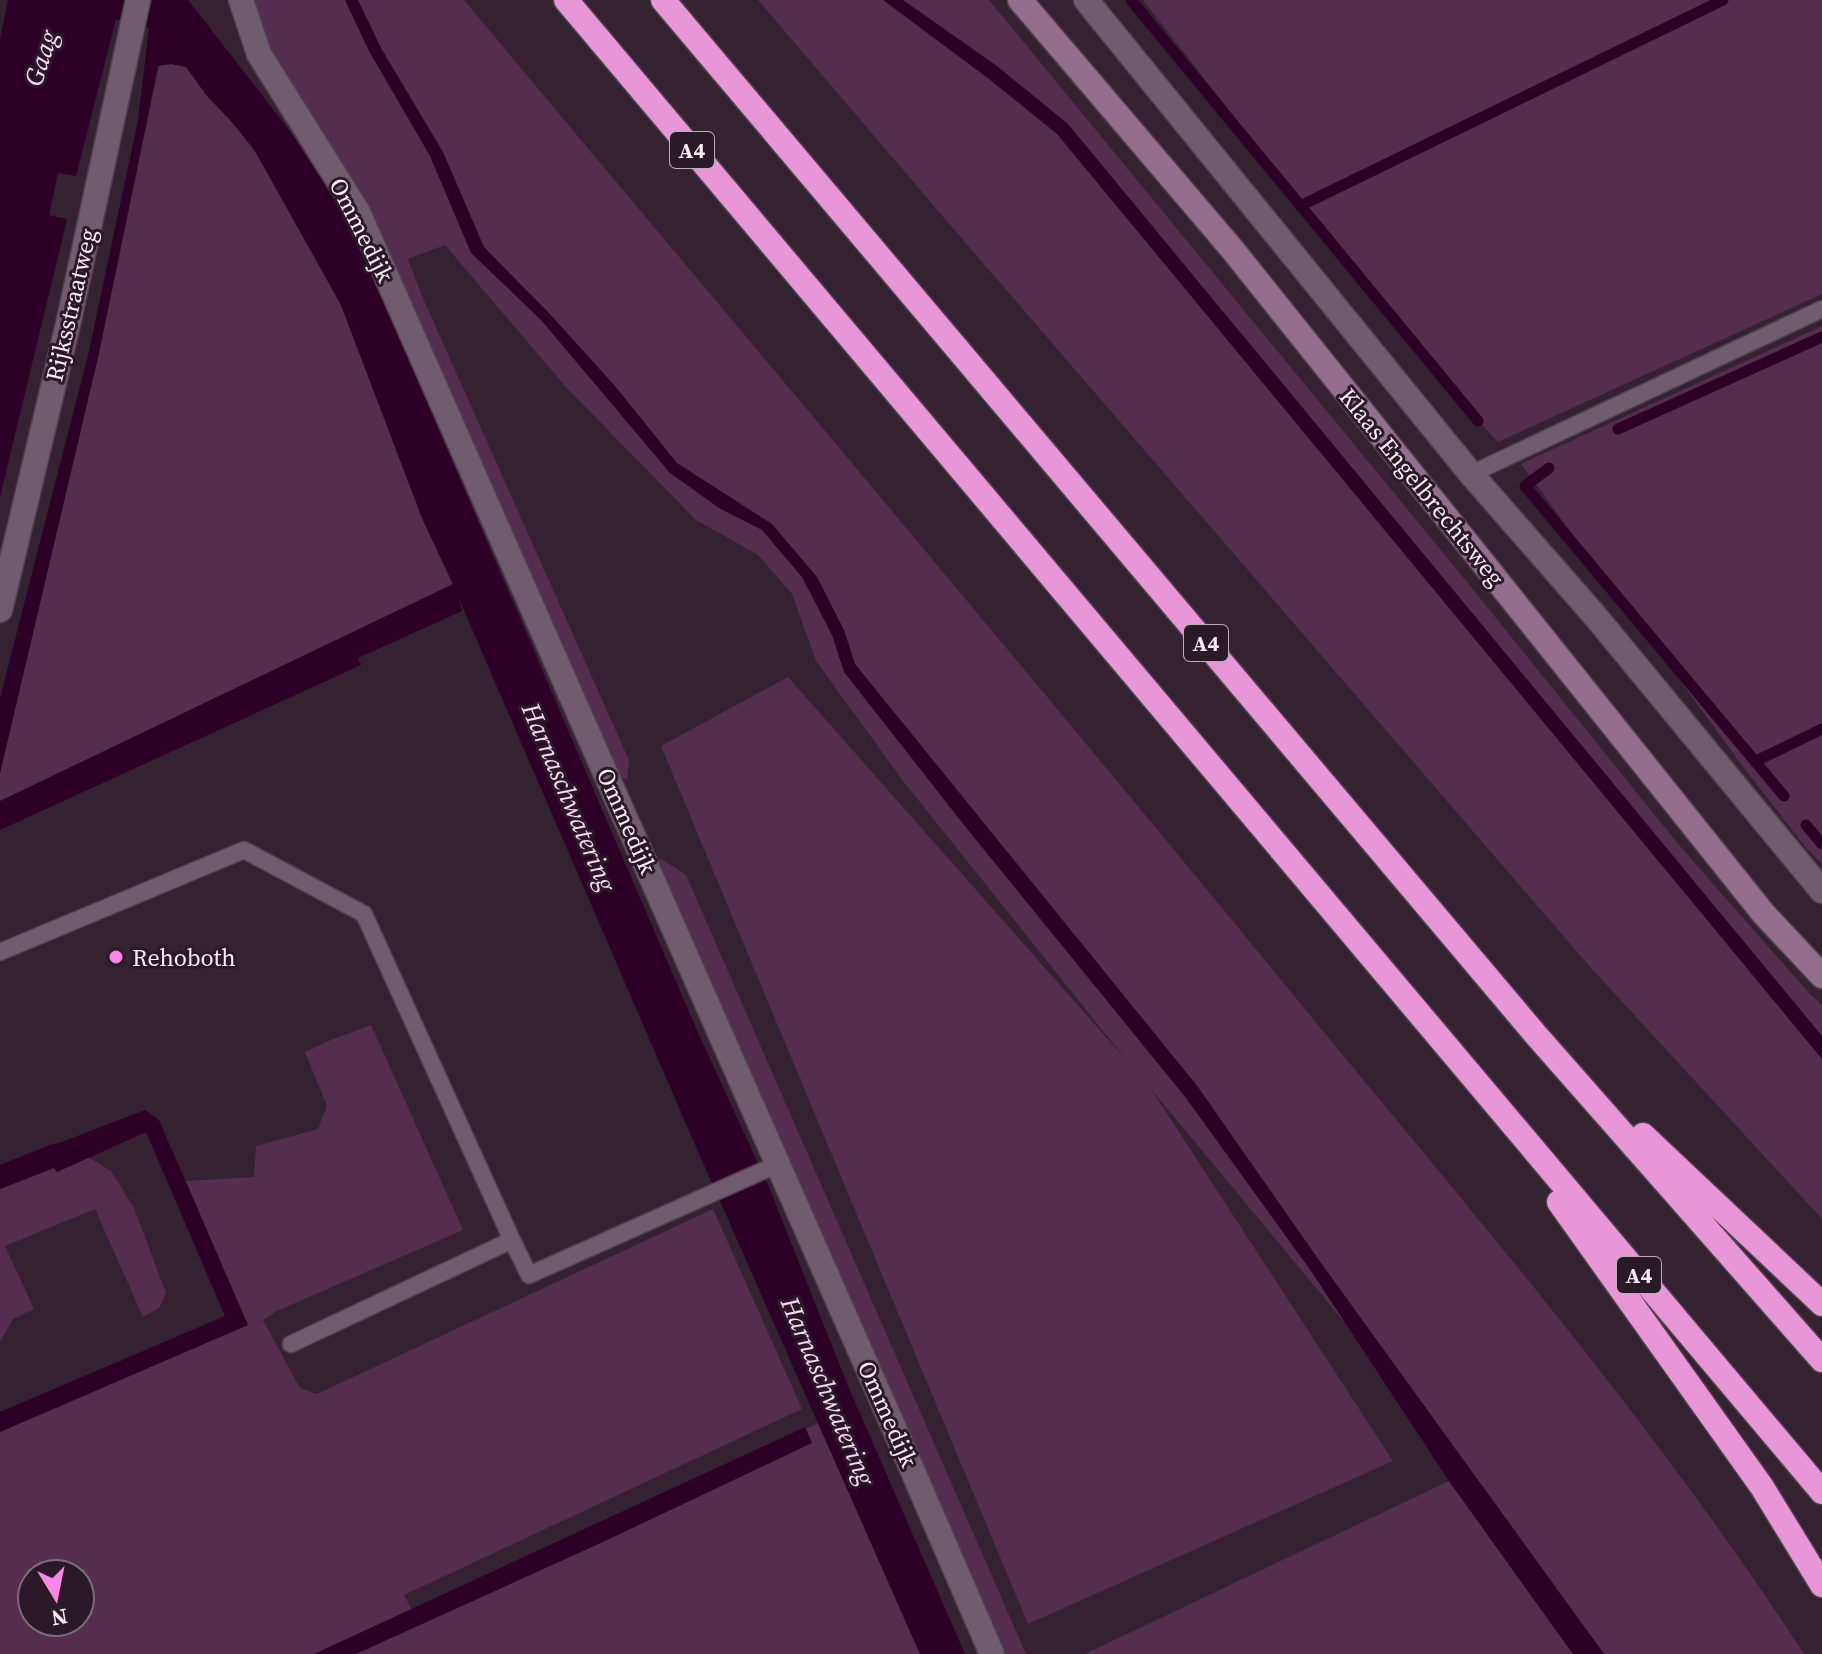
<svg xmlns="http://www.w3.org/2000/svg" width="1822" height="1654" font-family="'Source Serif 4',serif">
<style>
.green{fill:#552d4e;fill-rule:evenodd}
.water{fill:#2d0028}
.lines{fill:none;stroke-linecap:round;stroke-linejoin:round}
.stream{stroke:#2d0028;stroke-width:11}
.lane-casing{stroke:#51414e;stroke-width:19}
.street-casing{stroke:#51414e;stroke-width:27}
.secondary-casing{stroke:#51414e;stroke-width:27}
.highway-casing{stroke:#51414e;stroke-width:27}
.lane{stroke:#715c6d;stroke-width:16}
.street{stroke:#715c6d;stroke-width:24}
.secondary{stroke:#956d8d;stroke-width:24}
.highway{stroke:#e996d9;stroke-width:24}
.poi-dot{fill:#fa87e6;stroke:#2a1927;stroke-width:3}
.labels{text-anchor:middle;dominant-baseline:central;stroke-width:6;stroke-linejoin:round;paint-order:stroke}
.shield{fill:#2a1927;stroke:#bbadb7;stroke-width:2}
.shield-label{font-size:22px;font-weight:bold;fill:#f9ecf5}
.street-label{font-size:24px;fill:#f9ecf5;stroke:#2a1927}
.poi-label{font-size:24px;fill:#f9ecf5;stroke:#2a1927;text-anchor:start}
.water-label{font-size:26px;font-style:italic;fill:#fdd7f5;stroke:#2a1927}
</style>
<rect width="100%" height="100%" fill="#342231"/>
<path class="green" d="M249,0H464C743,334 1024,666 1300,1003C1474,1215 1654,1423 1804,1654H1604L1495,1504L1151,1089L1393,1461L1028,1624L661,746L788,677L1127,1061L903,781L816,661L792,594L758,555L696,520L565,386L445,245L408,259L422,296L629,760L627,780L612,771L267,50Z
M758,0H989L1454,566L1679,845L1810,994L1822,1005V1219L1591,968L958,234Z
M1143,0H1822V294L1498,442L1443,384Z
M171,64L186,67L207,96L231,121L255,151L341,305L422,518L453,585L0,801V773L99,353L159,66Z
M1822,326V864L1807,849L1744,768L1521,464Z
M660,858L686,875L1026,1654H1001L657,870Z
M371,1025L463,1230L277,1311L263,1320L300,1388L317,1394L713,1209L802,1409L404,1595L412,1610L818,1423L920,1654H0V1432L247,1325L186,1181L254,1177L256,1146L318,1129L327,1106L305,1052L333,1039ZM32,1574H80V1622H32Z
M88,1157L111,1171L134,1208L166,1293L159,1308L143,1317L95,1209L5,1246L34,1309L13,1319L0,1342V1189L54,1168L57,1172Z
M1449,1481L1573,1654H1085Z"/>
<path class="water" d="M8,0H188L287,127L347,216L699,1035L769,1187L848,1386L965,1654H920L696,1147L459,599L462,611L358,658L361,665L0,830V801L453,584L422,518L341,305L255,151L231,121L207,96L186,67L171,64L158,66L99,353L0,773V698L89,351L138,120L149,28L116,19L76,176L58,173L49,215L67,219L0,497V39Z
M345,0H358L381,48L443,152L484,247L548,312L615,386L677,463L772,524L817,577L844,630L855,664L1198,1087L1321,1263L1604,1654H1573L1449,1481L1311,1271L1186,1098L964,825L844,672L832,635L802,577L762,530L719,508L670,473L541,320L471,253L430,156L369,51Z
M883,0H903L997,66L1068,124L1822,1036V1059L1057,134L989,79Z
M145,1110L159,1120L248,1325L0,1432V1412L225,1316L146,1132L57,1172L54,1168L0,1189V1165L52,1144L59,1143Z
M805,1427L812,1443L603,1542L356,1654H314Z"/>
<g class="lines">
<path class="stream" d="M1131,0L1478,421
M1300,206L1723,0
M1618,429L1822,337
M1549,468L1525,486L1784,796
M1756,761L1822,729
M1806,825L1822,844"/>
<defs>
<path id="lane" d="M1471,474L1822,309
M0,952L244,850L364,914L512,1240L291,1344
M512,1240L529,1275L778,1164"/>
<path id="street" d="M241,0L259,54L358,212L895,1430L992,1654
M1086,0L1471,474L1596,617L1822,891
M0,610L69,320L138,0"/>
<path id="secondary" d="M1020,0L1232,249L1763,913L1822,976"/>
<path id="highway" d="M566,0L1822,1492
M663,0L1536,1035L1822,1360
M1643,1135L1822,1304
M1559,1202L1762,1487L1822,1585"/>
</defs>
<use href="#lane" class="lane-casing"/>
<use href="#street" class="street-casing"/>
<use href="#secondary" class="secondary-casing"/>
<use href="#highway" class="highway-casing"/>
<use href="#lane" class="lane"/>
<use href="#street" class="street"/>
<use href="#secondary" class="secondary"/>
<use href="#highway" class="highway"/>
</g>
<circle class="poi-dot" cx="116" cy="957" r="8"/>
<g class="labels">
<g class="shield">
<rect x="670" y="132" width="44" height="36" rx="6"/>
<rect x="1184" y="625" width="44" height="36" rx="6"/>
<rect x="1617" y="1257" width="44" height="36" rx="6"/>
</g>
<g class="shield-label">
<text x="692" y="150">A4</text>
<text x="1206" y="643">A4</text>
<text x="1639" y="1275">A4</text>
</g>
<g class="street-label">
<text transform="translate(362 230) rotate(63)">Ommedijk</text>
<text transform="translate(71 305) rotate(-77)">Rijksstraatweg</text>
<text transform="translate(1422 487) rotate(51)">Klaas Engelbrechtsweg</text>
<text transform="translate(627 821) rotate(66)">Ommedijk</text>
<text transform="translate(888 1414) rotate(66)">Ommedijk</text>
</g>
<g class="poi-label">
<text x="132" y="957">Rehoboth</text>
</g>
<g class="water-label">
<text transform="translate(41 58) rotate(-72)">Gaag</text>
<text transform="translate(569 797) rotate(67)">Harnaschwatering</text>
<text transform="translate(828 1391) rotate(67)">Harnaschwatering</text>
</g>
</g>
<g transform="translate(56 1598) rotate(170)"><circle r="38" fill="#2a1927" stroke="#7d6d79" stroke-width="2"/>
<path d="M0-6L14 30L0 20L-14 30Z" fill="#fa87e6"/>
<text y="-12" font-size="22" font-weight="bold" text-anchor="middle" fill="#f9ecf5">N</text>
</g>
</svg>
